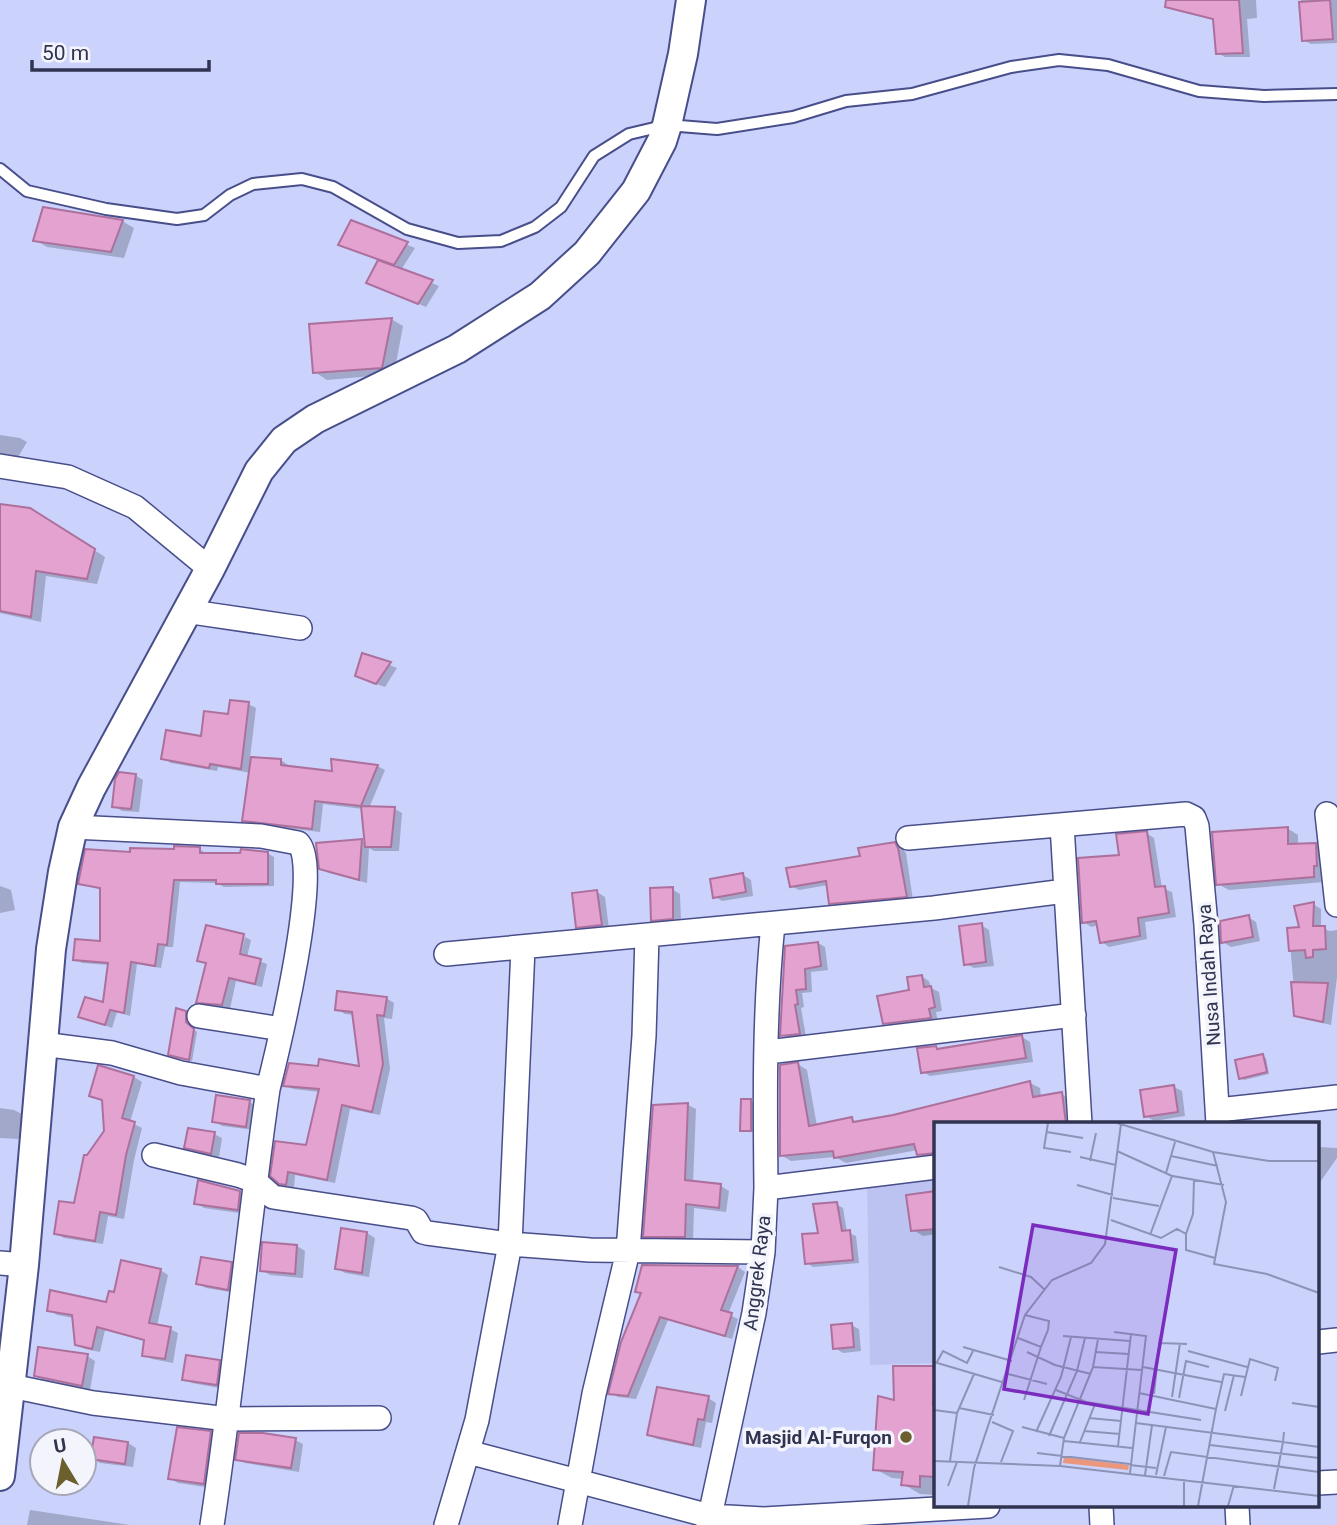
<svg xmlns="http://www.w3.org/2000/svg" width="1337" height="1525" font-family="Roboto,sans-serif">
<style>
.built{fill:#bcc3f0}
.shadow{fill:#0003}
.building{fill:#e3a2d0;stroke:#ad709c;stroke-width:2}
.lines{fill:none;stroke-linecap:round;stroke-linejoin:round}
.service-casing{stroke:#484e8a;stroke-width:14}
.minor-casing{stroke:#484e8a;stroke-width:26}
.tertiary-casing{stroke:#484e8a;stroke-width:32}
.service{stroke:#fff;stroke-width:10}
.minor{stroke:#fff;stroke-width:23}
.tertiary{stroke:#fff;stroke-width:28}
.poi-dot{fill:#6b602d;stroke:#f4f5fc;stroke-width:2.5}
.labels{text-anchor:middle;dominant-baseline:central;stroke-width:7;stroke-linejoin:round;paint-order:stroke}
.street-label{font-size:19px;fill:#303450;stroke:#f4f5fc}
.poi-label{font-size:19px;font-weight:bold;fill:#303450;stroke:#f4f5fc;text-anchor:end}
.inset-road{fill:none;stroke:#8d93b7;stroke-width:2}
.view{fill:#7b2cbf;fill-opacity:0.15;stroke:#7b2cbf;stroke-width:3.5}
.inset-edge{fill:none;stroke:#303450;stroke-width:3.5}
</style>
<rect width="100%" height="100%" fill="#cbd2fc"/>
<path class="built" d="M936,1168V1363L870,1365L867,1176Z"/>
<path class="shadow" d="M1173,0H1256L1257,18L1247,19L1250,57H1225L1218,53L1215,20L1178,11L1171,7Z
M1301,0H1337V43L1311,44L1303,40Z
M122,221L134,228L124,258L47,247L35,240Z
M352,223L415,248L401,270L439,286L426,307L368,282L380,260L348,249Z
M391,319L403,326L394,374L327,380L315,372Z
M0,435L20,438L27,442L18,457H0Z
M0,506L41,516L105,557L97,584L46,576L41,622L0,613Z
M364,655L397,668L385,687L365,680Z
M248,704L256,708L250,758L281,760L288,765V767L334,773L377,766L385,770L369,808L395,809L402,813L399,851H374L369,848L367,883L329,873L320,868L362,841L366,843L363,809L323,804L320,832L252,824L244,820L251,773L218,767L217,771L171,763L163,758L203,738L229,716Z
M135,775L143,780L139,812L122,811L114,806Z
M1287,828L1298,835V846L1316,845L1326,851L1324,882L1229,890L1218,884Z
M1146,833L1154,838L1162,888L1172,892L1176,917L1145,922L1147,939L1109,947L1102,942L1099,925L1091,927L1084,922L1121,856Z
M894,843L902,848L906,853L913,900L838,907L831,903L828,885L799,890L791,886Z
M199,849L206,853V855L267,853L274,857V886L224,887L216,883L180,882L173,947H165L161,968L137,964L130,1016L117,1012L112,1028L80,1016L104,1004L109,965L82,963L75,959L102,943L101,890L80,883L131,854Z
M743,875L751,880L753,896L722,901L714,896Z
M0,886L11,890L15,910L0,913Z
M672,889L680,894L681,922L660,924L652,920Z
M597,892L605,897L609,929L586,931L578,927Z
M1313,904L1321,909V928L1330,931L1337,930V977L1331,1025L1304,1019L1296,1015L1289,930L1301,929Z
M1248,917L1256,922L1260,941L1231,947L1223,942Z
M981,925L989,930L994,966L974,968L966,964Z
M245,937L251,940L247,957L267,964L262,987L236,981L230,1009L205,1006L198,1002L207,964L200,960L239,963Z
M818,943L825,947L828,970L811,972L812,992L802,993L804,1007L801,1008L806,1037L789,1039L782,1035L787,947Z
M921,976L929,981L931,988L939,992L942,1011L936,1012L938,1022L893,1028L885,1023Z
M386,998L394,1003L392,1019L384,1018L390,1069L380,1115L350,1109L335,1183L295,1175L294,1188L289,1187L272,1175L307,1147L320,1092L293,1089L285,1085L361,1068L354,1015L345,1014L337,1009Z
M186,1012L189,1015V1025L197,1032L192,1061L173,1056Z
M1022,1037L1030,1042L1033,1062L930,1076L923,1072L936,1048L941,1051Z
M1262,1056L1266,1058L1269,1074L1244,1080L1240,1078Z
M798,1064L807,1070L817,1126L851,1119L858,1123L894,1117L1030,1083L1040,1088L1041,1097L1061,1094L1071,1099L1074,1124H936V1159L928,1160L919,1154L918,1150L846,1163L835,1157L791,1161L781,1155Z
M99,1067L134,1077L142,1082L130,1122L142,1128L134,1160L124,1219L108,1216L103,1244L64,1238L56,1233L76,1205L106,1132L104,1102L91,1096Z
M1174,1087L1182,1091L1185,1116L1154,1121L1146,1116Z
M751,1101L754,1103V1132H745L742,1130Z
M249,1102L257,1106L254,1130L222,1126L214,1121Z
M688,1105L696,1109L693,1183L721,1186L729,1191L726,1212L694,1208L693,1241L653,1240L645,1236Z
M0,1108L14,1110L22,1114L20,1139L0,1138Z
M214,1134L222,1138L219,1157L194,1152L186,1147Z
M1318,1147L1337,1148V1158L1318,1185Z
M240,1192L248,1197L246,1214L204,1208L196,1203Z
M936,1193V1234L923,1236L913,1230L908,1196Z
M836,1204L843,1208L847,1232L856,1236L859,1263L813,1267L807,1263Z
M367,1233L375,1238L369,1277L345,1273L337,1268Z
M264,1244L297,1246L305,1251L303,1278L270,1275L262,1270Z
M231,1264L239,1268L236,1293L206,1288L198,1283Z
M643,1266L738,1267L745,1272L728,1314L738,1319L732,1339L668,1320L636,1399L618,1397L611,1393L642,1294L637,1291Z
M160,1270L168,1275L157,1326L170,1329L178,1333L173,1363L152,1359L144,1355L146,1341L105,1330L100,1352L85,1349L76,1344L74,1318L57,1315L49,1310L108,1304L115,1294Z
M851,1325L859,1329L861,1351L843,1353L835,1348Z
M87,1356L95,1361L90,1390L43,1380L35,1375Z
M219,1362L227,1367L225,1389L192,1383L184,1379Z
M935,1368L936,1369V1495L920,1494L903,1484V1479L892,1478L875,1469Z
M708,1398L716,1403L712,1423L706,1422L701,1448L657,1439L649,1435Z
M210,1433L218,1437L212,1488L178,1483L170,1478Z
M95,1439L128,1443L136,1448L133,1467L100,1463L92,1458Z
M295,1440L303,1444L299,1472L245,1463L237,1459Z
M30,1510L130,1525H27Z"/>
<path class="building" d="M1166,0H1239L1243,53L1216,54L1213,19L1165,7Z
M1330,0L1333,39L1302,41L1299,2Z
M43,207L123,220L111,252L33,241Z
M351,220L408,242L394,265L338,245Z
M378,260L433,280L418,304L366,283Z
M392,318L382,368L313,373L309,324Z
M0,504L30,508L95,549L87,579L36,571L31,617L0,611Z
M362,653L391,662L376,684L355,676Z
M230,700L249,702L241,769L210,764L209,768L161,759L166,730L201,736L204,711L228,714Z
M251,757L281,759V765L332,771L331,759L378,765L361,806L315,801L312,829L242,821Z
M119,772L136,774L131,809L112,807L115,779Z
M361,806L395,807L391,847H365Z
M1288,827V844L1316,843L1317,866H1314V877L1216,885L1212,832Z
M1147,831L1155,887L1165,886L1169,913L1138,918L1140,936L1100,943L1096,921L1082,923L1078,858L1119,855L1116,834Z
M362,839L359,880L319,869L316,843Z
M895,842L898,848L907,897L829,904L826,881L790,887L786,868L860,856L858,848Z
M174,846L200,847V853H240L241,849L268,852V884H216V880H174L167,945L158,944L155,966L131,962L124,1013L110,1010L105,1025L78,1017L85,997L103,1002L108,963L73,960L75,939L100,941V888L78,884L85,849L130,852V848L174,849Z
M743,873L746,892L713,898L710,879Z
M673,887V919L651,921L650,888Z
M597,890L602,925L576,928L572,893Z
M1314,902L1313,926H1325L1326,949L1313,950V957L1306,958L1305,950L1289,951L1287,928L1299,927L1294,906Z
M1249,915L1253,937L1221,943L1220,921Z
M982,923L986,962L964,965L959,926Z
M206,925L244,934L240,954L261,959L255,984L229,978L222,1005L196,1003L206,963L197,961Z
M818,942L821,966L805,969L806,989L796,990L798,1004L795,1005L800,1034L780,1036L785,946Z
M922,975L924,987L931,986L935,1007L929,1009L931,1018L883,1024L877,996L909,990L907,977Z
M1291,982L1328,983L1323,1022L1294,1016Z
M337,991L387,997L384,1016L377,1015L383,1064L372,1112L342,1105L327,1180L288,1172L286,1185L279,1184L270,1176L275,1141L306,1145L319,1089L283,1086L289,1063L318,1066L319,1059L359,1066L352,1012L335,1010Z
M176,1008L186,1011V1022L194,1029L189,1060L168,1055Z
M1022,1035L1026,1058L921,1073L917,1048L936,1046L937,1049Z
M1263,1054L1267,1072L1239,1079L1235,1060Z
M798,1062L809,1126L852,1117L853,1122L893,1115L1030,1081L1033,1097L1062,1092L1066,1124H936V1153L917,1155L914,1144L834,1158L833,1151L780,1156V1065Z
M98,1065L134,1076L122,1118L135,1122L126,1155L116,1215L100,1212L95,1241L54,1234L59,1201L74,1203L84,1155H87L104,1131L102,1100L89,1096Z
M1174,1085L1178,1112L1144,1117L1140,1090Z
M216,1095L250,1100L246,1127L212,1122Z
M741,1099H751V1131H740Z
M688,1103L685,1180L721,1184L719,1208L686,1204L685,1237H643L653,1105Z
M188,1128L215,1132L211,1154L184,1148Z
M198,1180L240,1191L238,1210L194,1204Z
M936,1191V1229L911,1231L906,1195Z
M837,1202L842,1231L850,1230L853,1260L805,1264L802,1234L818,1233L813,1204Z
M341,1228L367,1232L362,1273L335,1269Z
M262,1242L297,1245L295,1274L260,1271Z
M201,1257L232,1262L228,1290L196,1284Z
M121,1260L161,1269L149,1323L171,1327L165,1359L142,1356L144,1340L97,1327L92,1349L75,1345L72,1315L47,1311L50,1290L106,1302L109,1291L114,1292Z
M642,1265L738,1266L721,1310L732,1313L725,1336L660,1317L628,1396L608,1394L621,1342L641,1293L635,1292Z
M852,1323L854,1347L833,1349L831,1325Z
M38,1347L88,1354L82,1386L34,1376Z
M186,1355L220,1360L217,1385L182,1380Z
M893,1366H935L933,1405H936V1477L920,1476V1487L901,1485L903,1472L873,1470L878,1396L894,1400Z
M657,1387L709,1396L704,1420L698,1419L693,1445L647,1435Z
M177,1427L211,1431L204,1484L168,1479Z
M239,1433H263L296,1438L291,1468L235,1460Z
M94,1437L128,1442L125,1464L90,1459Z"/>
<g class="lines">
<defs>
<path id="service" d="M0,169L27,191L106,209L177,219L204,215L230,195L253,184L302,179L333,187L407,229L458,243L501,241L535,227L561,207L594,156L629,134L667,125L717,129L793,117L846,101L912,94L1011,67L1059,60L1108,65L1199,91L1264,96L1337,94"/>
<path id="minor" d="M0,466L68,477L135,507L210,569
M185,611L300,628
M1327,814L1337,905
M1062,825L1080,1124
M908,838L1186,814L1194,818L1197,826L1206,925L1218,1124
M446,954L934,908L1065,891
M199,1016L282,1029
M42,1044L112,1053L181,1073L268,1089C277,1053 323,865 298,843L261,836L73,827
M768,1052L1074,1015
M1218,1110L1337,1097
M154,1155L238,1175L255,1181L273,1197L411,1218L416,1220L423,1232L427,1233L510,1244L590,1250L763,1252
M766,1188C765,1100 764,1011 773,924
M0,1263L24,1265
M1318,1342L1337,1340
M11,1386L93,1403L228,1419L379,1418
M468,1452L710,1516L764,1519L988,1506
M1318,1483L1337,1482
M1101,1506L1102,1525
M1237,1506L1238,1525
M212,1525C234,1380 247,1234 268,1089
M446,1525L477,1420L510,1244L523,948
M570,1525L594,1394L628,1251L644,1036L647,936
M708,1525L754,1313L763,1252L766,1188L936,1167"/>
<path id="tertiary" d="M0,1476L24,1265L51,949L63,872L73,827L91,788L210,569L259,471L284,440L315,419L457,349L540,296L587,253L636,191L662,141L667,125L683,54L691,0"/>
</defs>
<use href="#service" class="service-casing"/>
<use href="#minor" class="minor-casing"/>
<use href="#tertiary" class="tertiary-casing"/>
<use href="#service" class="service"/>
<use href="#minor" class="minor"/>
<use href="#tertiary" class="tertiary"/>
</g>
<circle class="poi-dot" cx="906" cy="1437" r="7"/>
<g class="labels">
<g class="street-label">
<text transform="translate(1209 975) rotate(-94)">Nusa Indah Raya</text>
<text transform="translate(757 1273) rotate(-83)">Anggrek Raya</text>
</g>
<g class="poi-label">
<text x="892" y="1437">Masjid Al-Furqon</text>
</g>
</g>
<g transform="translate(934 1122)">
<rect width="385" height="385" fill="#cbd2fc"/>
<path d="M130,335L195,343L194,348L129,341Z" fill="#eb977d"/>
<path class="inset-road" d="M114,1L110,26L137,30M183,1L279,30L335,39H385M113,10L149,16M183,29L238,54M279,30L292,80L280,142L333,152L385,171M237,34L284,44M146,35L182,43M156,39L162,11M232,51L241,20M143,63L179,73M179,76L225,84M177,98L227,116L243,107L252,112V128L281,136M252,112L259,92L260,58M216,113L238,54L290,63M65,145L97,155L111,168M180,210L212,214L196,351M129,214L196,219M84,216L107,225L114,208L115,199L91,193M226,221L253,222M29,225L78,239M254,229L313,245M93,230L121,243L157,252M161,230L195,232M0,240L71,261M3,240L9,229L33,241L39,229M159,245L164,217M209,245L287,260M74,252L113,262M122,268L152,280L267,298M205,271L282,287L264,384M220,272L226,215M307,274L316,237L344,246L341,259M238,275L246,221M245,276L252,239L275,245M90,278L107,225M358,281L385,285M25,286L60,293M282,287L290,252L311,255M0,288L23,291M291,289L300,253M155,296L187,299M58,300L79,309L67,340M202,301L349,320L350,310M88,305L130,316M150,309L186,312M102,310L127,255L137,215M115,314L143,249L151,216M130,319L198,326M146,320L161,282M276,323L385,336M184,324L197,212M103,331L196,342M0,339L126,344L385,374M16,339L23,291L40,252M196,343L222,346M126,344L130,316L159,245L208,248M211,353L218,303M222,353L232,305M230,354L237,330L385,350M250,357V384M14,364L23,340M340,367L349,320L385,325M34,384L40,346L91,193L118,158L157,141L171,122L187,2M294,384L300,363"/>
<path class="view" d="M99,103L242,128L214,292L70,267Z"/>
<rect width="385" height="385" class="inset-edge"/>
</g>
<g transform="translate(63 1462) rotate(350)"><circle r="33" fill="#f4f5fc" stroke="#a6a8b7" stroke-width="2"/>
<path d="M0-5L12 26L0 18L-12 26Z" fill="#6b602d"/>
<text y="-10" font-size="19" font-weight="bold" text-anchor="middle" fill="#303450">U</text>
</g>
<path d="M32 60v10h177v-10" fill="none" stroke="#303450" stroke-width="3.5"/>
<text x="42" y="60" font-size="21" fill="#303450" stroke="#f4f5fc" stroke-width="5" paint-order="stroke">50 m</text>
</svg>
